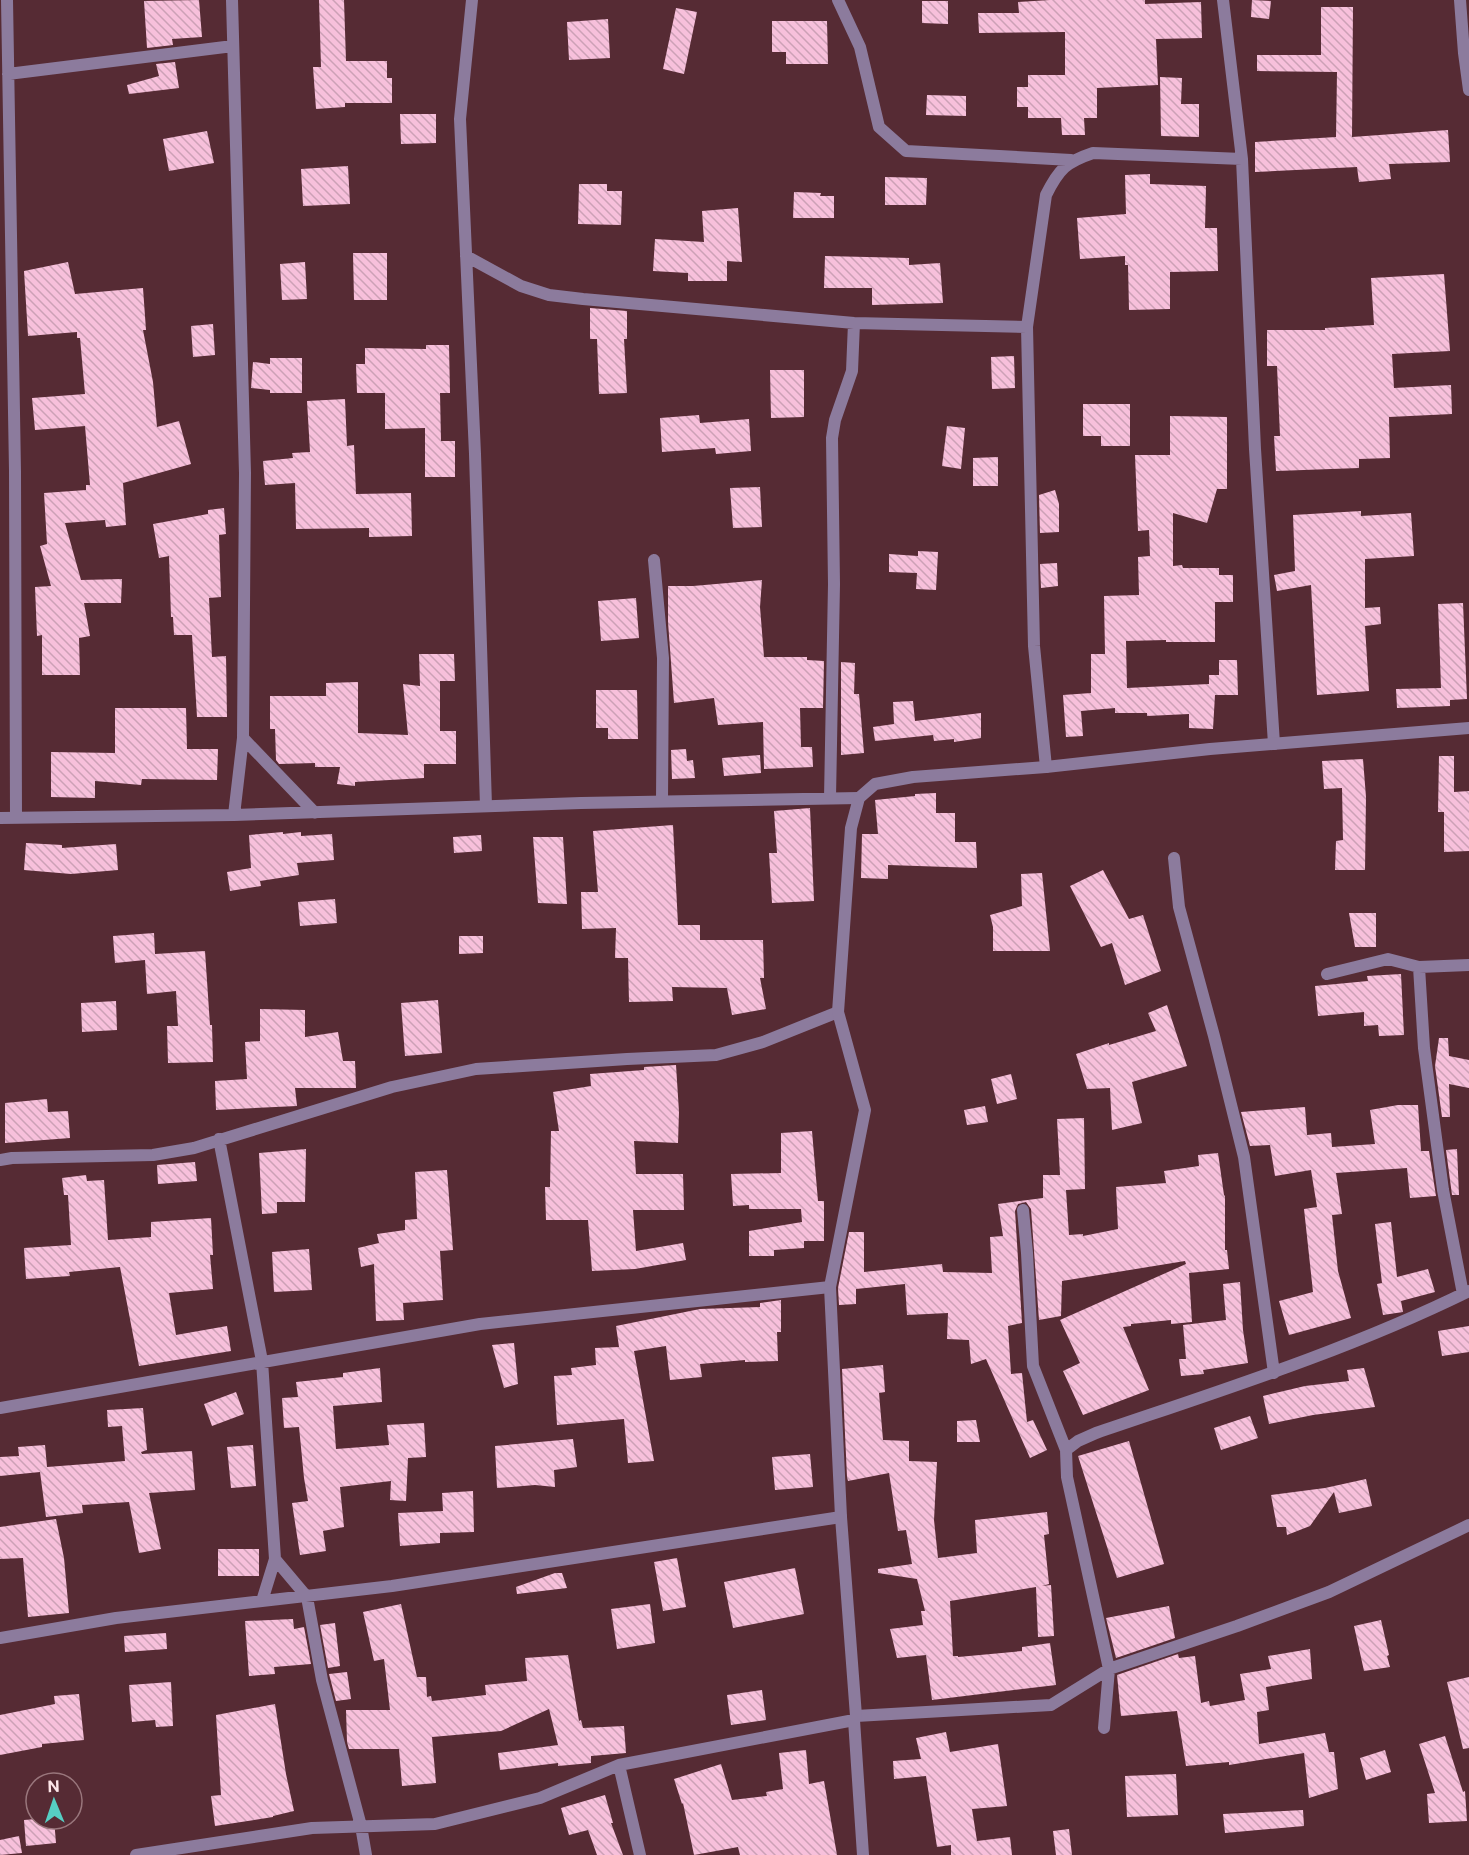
<svg xmlns="http://www.w3.org/2000/svg" width="1469" height="1855" font-family="'Public Sans',sans-serif">
<style>
.building{fill:url(#building-back-hatch)}
.lines{fill:none;stroke-linecap:round;stroke-linejoin:round}
.minor{stroke:#8c7b9d;stroke-width:12}
.tertiary{stroke:#8c7b9d;stroke-width:12}
</style>
<defs>
<pattern id="building-back-hatch" width="6" height="6" patternUnits="userSpaceOnUse" patternTransform="scale(1.5)"><rect width="6" height="6" fill="#f7c0db"/><path d="M-1 5l2 2M0 0l6 6M5-1l2 2" fill="none" stroke="#cca1b6"/></pattern>
</defs>
<rect width="100%" height="100%" fill="#562b34"/>
<path class="building" d="M199,0L202,37L172,39L173,45L147,48L144,1Z
M319,0H344L346,61H387V78H392V103H345V107L316,109L313,67H321Z
M1050,0H1145V4L1201,2L1202,38L1156,39L1158,85L1097,88V118H1084L1085,135H1062L1061,118H1028V107H1017V87H1028V75H1065V32L979,33L978,13H1019L1018,2Z
M1252,0L1271,1L1269,19L1251,17Z
M922,1H948V24L922,23Z
M1321,7H1353L1352,137L1448,130L1450,162L1389,164L1391,179L1359,182L1357,167L1255,172V142L1336,137L1337,72L1257,71V55H1321Z
M676,8L697,12L684,74L663,69Z
M608,19L610,58L569,60L567,22Z
M772,21H827L828,64H786V52H772Z
M175,62L179,88L129,94L127,85L159,76L156,64Z
M1160,77L1182,78L1181,104H1199V137L1161,136Z
M927,95L966,96V116L926,115Z
M400,114H436V143L401,144Z
M207,131L214,163L169,171L163,139Z
M348,166L350,204L303,206L301,169Z
M1150,174V184L1206,186L1205,228H1217L1218,271L1170,272V309L1129,310L1128,265H1125V256L1080,259L1077,218L1126,214L1125,175Z
M885,177L927,178L926,205H885Z
M579,184H607V191H622L621,225L578,224Z
M794,192L821,193L820,196H834V218H793Z
M738,208L742,262L727,261V281H688V273L653,271L655,239L704,242L702,211Z
M353,253H387V300H354Z
M825,256L909,258V265L940,263L943,303L872,305V288H824Z
M68,262L75,294L143,288L146,330H143L153,382L157,427L179,421L191,464L123,483L126,525L106,527L105,520L65,523L81,580L122,579L121,603H84L90,636L79,638L80,675H42V635L37,636L35,587L51,586L40,546L47,544L44,493L86,490V485H90L85,426L35,430L32,398L85,394L80,338H77V332L28,336L24,271Z
M305,262L307,299L282,300L280,264Z
M1444,274L1450,351L1392,354L1394,388L1451,385L1452,414L1389,417L1390,458L1359,459V468L1276,471L1274,436H1280L1277,366H1267V330H1325V328L1374,325L1371,278Z
M590,308L627,311V339H624L627,393L599,394L597,339H590Z
M213,324L215,355L193,357L191,326Z
M426,345H449L450,393H440L441,441H455V477H425V428L385,429V393H357L356,364H365V348L426,349Z
M1014,356L1015,388L992,389L991,357Z
M270,358H302V393H270V390L251,388L253,362L270,364Z
M770,370H804V417L771,418Z
M345,399L347,446L354,445L356,494L411,493L412,536L369,537V528L296,529L295,483L265,485L263,461L293,458L292,453L310,452L307,401Z
M1083,404H1130V446H1101V436H1083Z
M699,415L700,423L749,419L751,451L716,454L715,448L662,452L660,418Z
M1170,416L1227,417V489H1217L1207,523L1173,513V566L1182,565L1183,568H1219V575H1233V602H1215V642H1166V640L1126,641L1127,688L1209,684V675H1219V660H1237L1238,695H1215L1213,729L1189,728V714L1147,716V713H1115V708L1081,711L1083,736L1066,737L1063,695L1091,693V654H1105L1104,596L1139,595L1138,557L1150,556L1149,530L1138,531L1135,455H1170Z
M947,426L965,428L961,469L942,466Z
M998,457V486H973V458Z
M760,487L762,527L733,528L730,488Z
M1055,490L1059,504V532L1040,533L1039,495Z
M224,508L226,534L219,535L221,597L209,598L212,657L226,656L227,717H197L192,635H174L173,617H171L169,556L159,558L153,524L208,514V510Z
M1361,511V516L1411,513L1414,556L1365,559V608L1380,607L1381,624L1365,626L1369,691L1317,695L1311,585L1277,591L1274,575L1295,571L1293,515Z
M918,551L938,552L936,590L916,589L917,573L889,572V554L918,556Z
M1057,563L1058,586L1041,588L1040,564Z
M762,580L760,607L764,657H807V660L824,661L823,708H800L801,747H812L813,767L764,769L763,722L718,725L714,698L674,703L668,622V586H693Z
M636,598L639,638L601,641L598,601Z
M1463,603L1467,699L1450,700V706L1397,708L1396,689L1441,688L1438,604Z
M419,654H454L455,681H440V731H456V764H424V778L355,782V786L337,784L340,767H315V763L279,764L276,760L275,729H270V696H326V683L358,682V733L408,735L403,684L420,686Z
M841,662L855,663L854,694H859L864,753L841,755Z
M596,690H637L638,739H608V728H596Z
M913,701L915,721L981,713V738L954,742V739L934,741L933,735L875,741L873,727L894,724L893,702Z
M115,708H186L187,749H218L217,780L142,779L141,785L95,781V798L51,797V752L115,753Z
M686,749L687,761L693,760L695,778L672,779L671,750Z
M760,755L761,773L724,776L722,758Z
M1439,756H1454V792L1469,791V851L1444,852V812H1438Z
M1363,759L1366,797L1365,870H1335L1336,841L1343,840L1342,788L1324,789L1322,761Z
M936,793V813H955V842H976L977,868L888,865V879L861,878L862,834H878L875,800L915,796V794Z
M810,808L814,901L772,903L769,853H777L774,811Z
M673,825L678,925H700V940H763L764,978H760L766,1009L732,1015L727,988L672,987L673,1001L629,1002L628,958H615L616,928L582,929L581,892H598L593,831Z
M283,832V834L301,832V836L332,834L334,860L297,863L299,875L260,881L261,886L230,891L227,872L251,868L249,835Z
M481,835L482,851L454,853L453,837Z
M533,837H563L567,904L538,903Z
M26,843L62,845V848L116,844L118,870L71,874L24,870Z
M1103,870L1129,919L1143,915L1161,971L1125,985L1112,943L1101,947L1070,886Z
M1042,873L1050,951H993V927L990,915L1022,906L1021,874Z
M335,899L337,923L300,926L298,902Z
M1349,913H1376V947H1355Z
M154,933L155,954L205,951L210,1025H212L213,1062L168,1063L167,1026H178L176,991L147,994L145,960L115,963L113,936Z
M459,936H483V953L459,954Z
M1401,974L1404,1035L1379,1036L1378,1025L1364,1026V1012L1318,1016L1315,986L1368,981L1367,976Z
M438,1000L442,1053L405,1056L401,1003Z
M116,1001L117,1030L82,1032L81,1003Z
M1167,1005L1187,1066L1132,1082L1142,1123L1112,1130L1110,1088L1087,1089L1076,1054L1109,1043V1045L1156,1031L1148,1013Z
M260,1009L305,1010V1037L338,1032L343,1061H355L356,1088H295L297,1106L216,1110L215,1081L247,1079L245,1042L260,1041Z
M1439,1038H1448L1449,1056L1469,1060V1088L1449,1084L1450,1117H1442L1435,1066Z
M676,1065L679,1112L678,1143L634,1141L636,1174H683L684,1210H633L636,1251L683,1243L686,1260L635,1269L592,1271L588,1220H546L545,1187H550L551,1131H559L553,1092L591,1086L590,1074L644,1070V1067Z
M1011,1074L1017,1099L997,1104L991,1079Z
M47,1099L48,1112L68,1111L70,1138L5,1143V1103Z
M1398,1105H1418L1421,1151H1429L1436,1196L1410,1198L1407,1168L1336,1173L1342,1214L1332,1215L1338,1271L1351,1318L1289,1335L1279,1301L1313,1292L1304,1209L1317,1207L1311,1170L1275,1176L1270,1145L1250,1146L1241,1112L1305,1107L1307,1135L1331,1133L1332,1147L1375,1144L1370,1110Z
M985,1106L988,1122L967,1125L964,1110Z
M1084,1118L1085,1189L1066,1190L1069,1235L1083,1234V1236L1118,1229L1116,1187L1166,1183L1164,1171L1199,1166L1198,1155L1218,1153L1224,1195L1225,1196V1250H1227L1229,1269L1189,1273L1192,1322L1171,1324V1320L1131,1324V1326L1123,1327L1149,1390L1083,1415L1063,1371L1080,1363L1060,1320L1186,1264L1185,1261L1062,1281L1061,1316L1039,1320L1031,1209L1026,1202L1018,1204L1015,1211L1022,1323L1008,1326L1011,1374L1022,1373L1027,1422L1033,1420L1047,1450L1030,1458L986,1359L971,1364L969,1340L947,1339L948,1313L907,1315L905,1284L856,1289V1304L839,1305L838,1288L849,1232H864V1272L942,1264L943,1272L992,1273L990,1237L1003,1236L998,1204L1043,1198V1175H1060L1057,1119Z
M812,1131L818,1201H824V1241H804V1248L774,1250V1256H749V1231L802,1222L801,1209H749V1205L733,1206L731,1174L781,1173V1133Z
M306,1149L305,1202H277V1213L262,1214L259,1153Z
M1457,1149L1459,1195H1452L1446,1150Z
M195,1162L197,1181L158,1184L157,1165Z
M447,1170L453,1250L440,1251L443,1300L403,1303L404,1320L376,1321L374,1264L361,1267L358,1248L379,1243L377,1234L405,1230V1220L417,1219L415,1172Z
M86,1175L87,1181L104,1180L108,1240L151,1237V1222L211,1218L213,1255H210L213,1289L169,1293L176,1335L227,1326L231,1351L139,1366L120,1267L69,1272L70,1276L26,1279L24,1248L71,1245L68,1195H64L62,1178Z
M1391,1222L1397,1277L1428,1269L1435,1292L1401,1301L1403,1312L1383,1315L1377,1284L1382,1283L1375,1224Z
M309,1249L312,1290L274,1292L272,1252Z
M1240,1282L1243,1330L1248,1363L1203,1370L1204,1374L1181,1376L1179,1359H1186L1183,1325L1226,1320L1223,1284Z
M781,1300V1332H777L778,1361L745,1362V1360L700,1364L702,1377L670,1380L666,1346L634,1351L654,1461L628,1463L624,1419L557,1425L554,1376L572,1375L571,1368L596,1365L595,1348L619,1347L616,1326L700,1309L760,1307V1303Z
M1469,1326V1352L1442,1356L1438,1331Z
M514,1343L518,1384L504,1388L492,1345Z
M883,1365L885,1392L879,1393L883,1440L909,1441V1461L937,1462L934,1520L938,1558L977,1553L975,1520L1047,1512L1049,1534L1044,1535L1049,1584L1042,1586L1051,1585L1054,1636L1038,1637L1036,1587L950,1601L953,1656H958V1657L1022,1651V1647L1050,1643L1056,1685L932,1700L926,1655L897,1658L890,1629L923,1625L921,1611H925L917,1579L878,1573V1569L912,1564L906,1530L898,1531L889,1473L848,1481L847,1477L842,1369Z
M380,1368L382,1402L333,1406L336,1449L389,1445L387,1425L424,1423L426,1457L408,1458L406,1501L390,1500L391,1481L340,1487L344,1527L323,1531L326,1551L300,1555L292,1503L308,1501L304,1478L299,1427L284,1428L282,1398L298,1397L296,1382L343,1377V1373Z
M1364,1368L1375,1407L1313,1415L1269,1424L1263,1396L1305,1386L1349,1381L1347,1370Z
M236,1392L244,1414L212,1426L204,1404Z
M143,1408L147,1450L141,1452L142,1454L192,1451L195,1490L149,1493L161,1549L139,1553L129,1502L82,1505L83,1513L46,1517L40,1472L0,1476V1457L19,1456L18,1447L45,1445L47,1467L125,1461L122,1426L108,1427L107,1410Z
M1250,1416L1258,1438L1221,1450L1214,1428Z
M976,1420L980,1442H957V1421Z
M573,1439L577,1467L554,1470L555,1487L535,1485L497,1488L495,1446Z
M1129,1441L1164,1564L1117,1578L1078,1456Z
M253,1445L256,1486L231,1488L227,1447Z
M810,1454L813,1487L775,1490L772,1457Z
M1366,1479L1372,1506L1339,1513L1334,1492L1310,1526L1287,1535L1286,1527H1277L1271,1495L1325,1488Z
M473,1491L474,1532L440,1533V1543L400,1546L398,1513L443,1511L442,1493Z
M56,1519L64,1558L69,1613L28,1617L23,1558L0,1559V1527Z
M218,1549H259V1576H218Z
M677,1558L686,1607L663,1611L654,1562Z
M795,1568L804,1614L733,1628L724,1582Z
M555,1573H562L567,1588L517,1594L516,1587Z
M401,1604L417,1677H426L427,1697L431,1696L432,1701L486,1695L485,1685L527,1681L525,1658L568,1655L579,1721L581,1720L583,1728L624,1726L626,1753L591,1756V1763L558,1766V1763L500,1770L498,1753L558,1745L549,1709L501,1731L432,1737L436,1783L402,1786L399,1749H349L347,1742L346,1710H390L384,1659L374,1661L363,1612Z
M650,1604L655,1643L617,1649L611,1609Z
M1169,1606L1175,1638L1116,1658L1106,1618Z
M293,1619L294,1629L304,1627L311,1664L274,1667L275,1674L249,1676L245,1621Z
M1381,1620L1389,1655L1387,1656L1390,1667L1364,1671L1354,1626Z
M335,1623L340,1666L328,1668L320,1625Z
M166,1633L167,1649L125,1652L124,1636Z
M1310,1649L1312,1679L1266,1687L1269,1710L1257,1712L1259,1744L1325,1733L1329,1752H1334L1338,1789L1309,1798L1304,1753L1229,1765V1762L1186,1766L1177,1711L1121,1716L1117,1675L1178,1654L1179,1658L1195,1656L1201,1703L1209,1701L1210,1706L1245,1700L1240,1674L1271,1669L1268,1656Z
M347,1672L351,1699L336,1701L329,1674Z
M1469,1677V1748L1463,1749L1447,1682Z
M171,1682L173,1726L156,1727L155,1720L132,1722L129,1685Z
M762,1690L766,1720L731,1725L727,1695Z
M79,1694L84,1740L42,1744V1747L0,1755V1715L55,1704L54,1696Z
M275,1704L286,1774L294,1811L273,1816V1817L215,1826L211,1796L221,1795L216,1715Z
M946,1732L950,1752L998,1744L1007,1806L972,1809L977,1841L1010,1837L1012,1855H951V1845L937,1847L926,1776L894,1779L893,1761L921,1759L916,1738Z
M1445,1736L1463,1792L1465,1791L1467,1821L1429,1823L1427,1794L1435,1793L1419,1744Z
M806,1750L809,1784L824,1781L837,1855H740L738,1847L694,1855L683,1803L682,1804L674,1779L721,1764L732,1800L767,1796L766,1792L783,1789L779,1753Z
M1385,1750L1391,1772L1366,1780L1360,1758Z
M1176,1774L1178,1815L1127,1817L1125,1776Z
M605,1795L613,1823H611L623,1855H597L588,1830L569,1835L561,1808Z
M1303,1810L1304,1826L1225,1833L1223,1814Z
M36,1819H54L56,1843L26,1846L24,1820Z
M1069,1829L1072,1855H1056L1053,1831Z
M19,1836L22,1853L0,1855V1840Z"/>
<g class="lines">
<path class="minor" d="M7,0L15,471L16,818
M232,0L245,473L243,738L234,815
M472,0L460,119L475,454L486,806
M838,0L860,47L879,127L906,151L1071,160
M1223,0L1242,159L1255,449L1274,744
M1460,0L1464,53L1469,90
M8,74L233,46
M466,256L521,286L549,295L583,299L854,323L1027,327
M654,560L663,658L662,801
M243,738L315,813
M1046,767L1034,646L1027,327L1046,195C1059,169 1066,162 1093,153L1242,159
M830,798L834,584L832,438L835,420L852,371L854,323
M0,818L234,815L581,803L859,798
M1174,858L1179,907L1214,1036L1244,1157L1274,1373
M1419,967L1424,1048L1443,1190L1463,1294
M1327,974L1388,959L1419,967L1469,965
M219,1139L262,1361L275,1559L262,1601
M0,1160L12,1158L153,1155L194,1148L392,1087L476,1069L627,1059L716,1055L763,1042L838,1012
M1023,1210L1027,1253L1033,1366L1066,1450L1067,1477L1109,1669L1104,1728
M0,1408L480,1324L830,1287
M1066,1450L1078,1441L1096,1433C1222,1390 1349,1350 1469,1291
M275,1559L307,1597L322,1680L361,1826L366,1855
M0,1638L116,1618L392,1586L841,1517
M856,1716L1051,1705L1109,1669L1237,1626L1329,1592L1469,1525
M619,1765L640,1855
M136,1855L312,1828L435,1824L540,1798L619,1765L854,1720"/>
<path class="tertiary" d="M863,1855L854,1720L856,1716L841,1517L830,1287L865,1110L838,1012L851,828L859,798L875,784L913,777L1046,767L1210,749L1469,728"/>
</g>
<g transform="translate(54 1801) rotate(358)"><circle r="28" fill="#562b34" stroke="#99767c" stroke-width="1.5"/>
<path d="M0-4.5L10 22L0 15L-10 22Z" fill="#56cec3"/>
<text y="-9" font-size="16" font-weight="bold" text-anchor="middle" fill="#fde6e9">N</text>
</g>
</svg>
